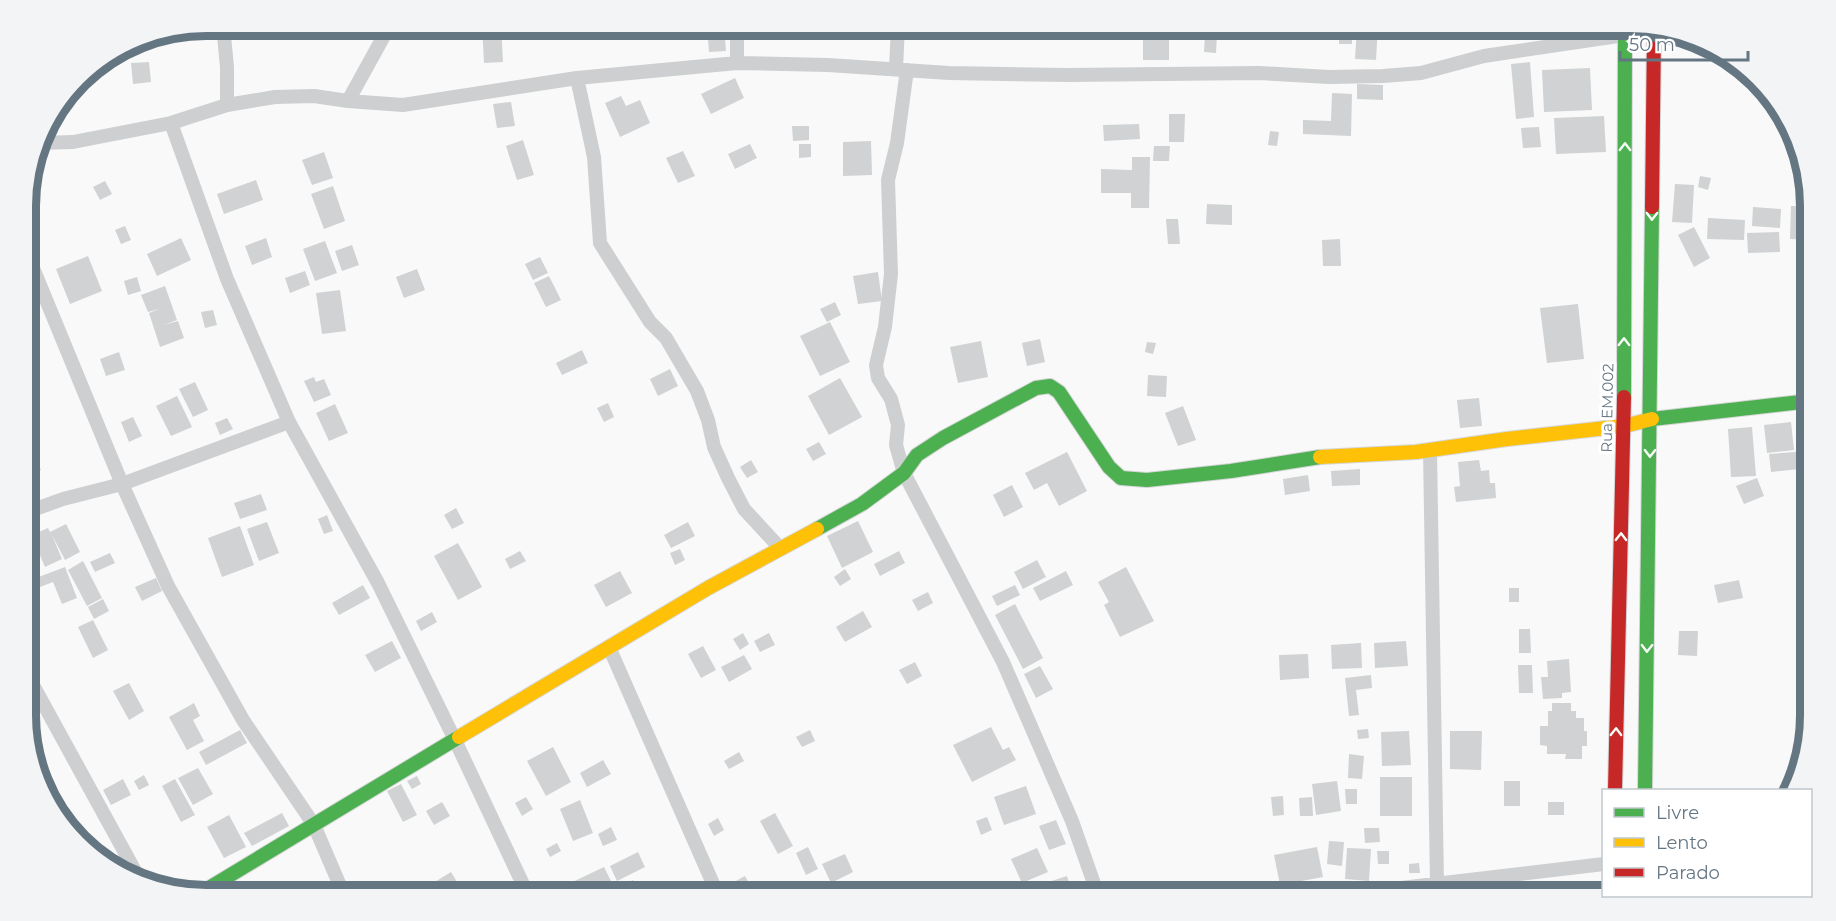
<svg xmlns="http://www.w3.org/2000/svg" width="1836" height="921" font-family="Montserrat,sans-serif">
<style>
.building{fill:#d0d2d3}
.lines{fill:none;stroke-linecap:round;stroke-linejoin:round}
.fast-casing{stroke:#d5d6d7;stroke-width:16}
.slow-casing{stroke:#d5d6d7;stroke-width:16}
.jam-casing{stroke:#d5d6d7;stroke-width:16}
.street{stroke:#cecfd0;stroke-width:14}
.fast{stroke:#4caf50;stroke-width:14}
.slow{stroke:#ffc107;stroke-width:14}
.jam{stroke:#c62828;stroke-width:14}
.oneway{stroke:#f6fbf6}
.labels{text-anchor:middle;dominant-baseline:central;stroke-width:6;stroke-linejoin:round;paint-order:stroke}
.street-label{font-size:15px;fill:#657683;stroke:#fff}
.rim{fill:none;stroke:#657683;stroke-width:8}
</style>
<rect width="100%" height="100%" fill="#f9f9f9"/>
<path class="building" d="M482,25H501L503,62L484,63Z
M814,25H832L831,37L813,35Z
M1143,25H1169V60H1143Z
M1339,25H1352V44H1339Z
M1357,25H1378L1376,60L1355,59Z
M1535,25H1562V37L1536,38Z
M1574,25H1613L1614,30L1574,32Z
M1205,34H1217L1216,53L1204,52Z
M725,38L726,51L709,52L708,39Z
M149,62L151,82L133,84L131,63Z
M1530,62L1534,117L1516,119L1511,64Z
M1590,68L1592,110L1544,112L1542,70Z
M735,78L744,98L711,114L701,94Z
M1357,84L1383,85V100L1357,99Z
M1332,93L1352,94L1351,136L1303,134V120L1331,121Z
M621,96L626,106L640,100L650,123L620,137L605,103Z
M511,102L515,126L497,128L493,104Z
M1169,114H1185L1184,142H1169Z
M1604,116L1606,152L1556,154L1554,118Z
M1139,124L1140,139L1104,141L1103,125Z
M792,126H809V140L793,141Z
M1539,127L1541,147L1523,148L1521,128Z
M1270,131L1279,132L1277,146L1268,145Z
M523,140L534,175L517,180L506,146Z
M871,141L872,175L843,176V142Z
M750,144L757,158L735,169L728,154Z
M799,144H811V157L799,158Z
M1154,146H1170L1169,161H1153Z
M683,151L695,176L678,183L666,158Z
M324,152L333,178L312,185L302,160Z
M1132,157H1150L1149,208H1131V193H1101V169L1132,170Z
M1700,176L1711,178L1708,190L1698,187Z
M256,180L263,200L224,214L217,194Z
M105,181L112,194L100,200L93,187Z
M1675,184L1694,185L1692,223L1672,222Z
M333,186L345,221L324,229L311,194Z
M1207,204L1232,205V225L1206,224Z
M1791,206H1809V240L1790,239Z
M1753,207L1781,209L1780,228L1752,226Z
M1708,218L1745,220L1744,240L1707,239Z
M1166,219H1178L1180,244H1168Z
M125,226L131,240L121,244L115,230Z
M1694,227L1710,258L1694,267L1678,235Z
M1779,232L1780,252L1748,253L1747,233Z
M181,238L191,260L157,276L147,254Z
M266,238L272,257L252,265L245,246Z
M1340,239L1341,266H1323L1322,240Z
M325,241L337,273L315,281L303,249Z
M352,245L359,265L342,271L335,251Z
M88,256L102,291L70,304L56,269Z
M540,257L548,273L533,280L525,264Z
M417,269L425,290L404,298L396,277Z
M305,271L310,285L290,293L285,278Z
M878,272L882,301L858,304L853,276Z
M549,276L561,300L546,307L534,283Z
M137,277L141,291L128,295L124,281Z
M165,286L177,320L164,325L178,321L184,338L160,347L149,313L159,309L148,312L141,295Z
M340,290L346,331L322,334L316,293Z
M835,302L841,315L827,322L820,309Z
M1578,304L1584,359L1547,363L1540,308Z
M213,310L217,325L205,328L201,312Z
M830,322L850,362L820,376L800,336Z
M1040,339L1045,362L1027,366L1022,343Z
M981,341L988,377L958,383L950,347Z
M1147,342L1156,343L1153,354L1145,352Z
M582,350L588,363L562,375L556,363Z
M119,352L125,370L106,376L100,359Z
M670,369L678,386L658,396L650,379Z
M1148,375L1167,376L1166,397L1147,396Z
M314,377L316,382L324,379L331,395L314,402L304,381Z
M840,378L862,417L829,435L808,396Z
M195,382L208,410L193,417L179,389Z
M177,396L192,427L171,436L156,406Z
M1479,398L1482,426L1460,428L1457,400Z
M608,403L614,417L604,422L597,408Z
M335,404L348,433L329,441L316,413Z
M1183,406L1196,440L1178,446L1165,413Z
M133,417L142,436L129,442L121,422Z
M227,418L233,429L220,435L215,423Z
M1791,422L1794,450L1767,453L1764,425Z
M1752,427L1756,476L1731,477L1728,429Z
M26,440L41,470L27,476Z
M819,442L826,454L813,461L806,449Z
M1809,451L1810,468L1771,472L1769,454Z
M1067,452L1087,491L1059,506L1047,483L1034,490L1025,473Z
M751,460L758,472L747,478L740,467Z
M1479,460L1481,471L1489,470L1490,483H1495L1496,498L1456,502L1454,487L1460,486L1458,462Z
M1360,469V485L1332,486L1331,471Z
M1308,475L1310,491L1285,495L1283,479Z
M1757,478L1764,496L1744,504L1736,486Z
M1012,485L1023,507L1004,517L993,495Z
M261,494L267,510L240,519L234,503Z
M456,508L464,523L452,529L444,515Z
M327,515L333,531L324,534L318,519Z
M858,521L873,552L842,568L827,536Z
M267,522L279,553L259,561L247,529Z
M688,522L695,536L671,548L664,535Z
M66,524L80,552L65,560L52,535L62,559L45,567L39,553L30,557L27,549V537L48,528L50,532Z
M240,526L254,565L222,577L208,538Z
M458,543L482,587L458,600L434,556Z
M680,549L685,560L675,565L670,553Z
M520,551L526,561L510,569L505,559Z
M899,551L905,563L880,576L874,564Z
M110,553L115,563L95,572L90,562Z
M1037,560L1046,577L1023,589L1014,572Z
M83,561L102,598L87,606L68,570Z
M65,567L77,598L62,604L53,582L40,587L36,578Z
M1126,567L1154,621L1120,637L1104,605L1109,602L1098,582Z
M845,569L851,579L840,586L834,577Z
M620,571L632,593L606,607L594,585Z
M1066,571L1073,585L1040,601L1033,588Z
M156,578L162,591L142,601L135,587Z
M1739,580L1743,598L1718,603L1714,585Z
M363,585L370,598L339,615L332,603Z
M1015,585L1020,595L997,606L992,596Z
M1509,588H1519V602H1509Z
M928,592L933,603L918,611L912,600Z
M103,599L109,611L94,619L88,607Z
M1015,604L1043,658L1023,669L995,615Z
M863,611L872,627L845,642L836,627Z
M432,612L437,622L421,631L416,621Z
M93,620L108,650L93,658L78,627Z
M1519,629H1530L1531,653H1519Z
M1679,631H1698L1697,656L1678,655Z
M743,633L749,644L740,650L733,639Z
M769,633L775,645L760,652L754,641Z
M392,641L401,658L375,672L365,655Z
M1406,641L1408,666L1375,668L1374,643Z
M1361,643L1362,668L1332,669L1331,645Z
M703,646L716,670L701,678L688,654Z
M1308,654L1309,678L1280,680L1279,655Z
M744,655L752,669L729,682L721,667Z
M1569,659L1571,692L1562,693V698L1543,699L1541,677H1548L1547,661Z
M915,662L922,676L907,684L899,670Z
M1518,665H1532L1533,693H1519Z
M1040,666L1053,689L1036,698L1024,674Z
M1371,675L1372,688L1356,690L1359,715L1349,716L1345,678Z
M129,683L144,711L129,720L113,691Z
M194,703L200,716L193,720L204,741L187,750L169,717Z
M1552,703H1571V711H1576V718H1584V731H1587V746H1582V759H1565L1566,754H1547V746L1540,745V726H1548V711H1552Z
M991,727L1003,750L1009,747L1016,760L972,782L953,745Z
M1368,729L1369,738L1358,739L1357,730Z
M240,730L247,743L206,765L199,752Z
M810,730L815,741L802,747L796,737Z
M1409,731L1411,765L1382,766L1381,732Z
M1450,731H1482L1481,770L1450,769Z
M553,747L571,782L546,796L527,761Z
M739,752L744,761L729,769L724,761Z
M1349,754L1364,756L1362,779L1348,778Z
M603,760L611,774L587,787L580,773Z
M198,768L213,794L193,805L178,778Z
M144,775L149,785L139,790L134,781Z
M417,776L421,784L412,789L407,781Z
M1380,777H1412V816H1380Z
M123,779L131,795L111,805L103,790Z
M175,779L195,815L181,822L162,786Z
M1337,781L1341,811L1316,815L1312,784Z
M1504,781H1520V806H1504Z
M401,784L417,815L403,822L387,791Z
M1026,786L1036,814L1004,825L994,797Z
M1345,789H1357V804H1346Z
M1283,796L1284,815L1273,816L1271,797Z
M526,797L533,809L522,816L515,803Z
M1312,797L1313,816H1300L1299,798Z
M580,800L593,833L573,841L560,809Z
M442,802L450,816L434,825L426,811Z
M1548,802H1564V815H1548Z
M282,813L289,826L252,846L244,833Z
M775,813L793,846L778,854L760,821Z
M229,815L246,847L224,858L207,827Z
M987,817L992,830L981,835L976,821Z
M718,818L724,830L714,836L708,824Z
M1056,820L1066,844L1049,850L1039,826Z
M611,827L617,840L603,846L598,834Z
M1364,828H1379L1380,842L1365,843Z
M1329,841L1344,842L1342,866L1327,864Z
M557,843L561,851L550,857L546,849Z
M808,847L818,869L806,875L796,853Z
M1317,847L1323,877L1280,885L1274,855Z
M1037,848L1048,872L1022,883L1011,859Z
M1347,848L1371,849L1369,881L1345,879Z
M1377,851H1389V864H1378Z
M638,852L645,867L617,881L610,866Z
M845,854L853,872L831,883L822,864Z
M1419,863L1420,873H1409V864Z
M604,867L618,895H569L564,886Z
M451,872L465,895H440L433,883Z
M745,876L750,885L739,891L734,882Z
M1067,876L1073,895H1039L1036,886Z
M633,880L640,895H619L616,888Z
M1593,881L1594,895H1562L1561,882Z
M248,885L254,895H238L236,892Z"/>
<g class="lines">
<defs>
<path id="fast" d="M1624,397L1625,25
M1652,419L1810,401
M817,529L862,504L904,473L917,455L943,438L1036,388L1050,386L1059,392L1109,467L1121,478L1147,480L1231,471L1320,457
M1645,790L1652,207
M199,894L459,737"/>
<path id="slow" d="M1320,457L1416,452L1507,439L1624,426L1652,419
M459,737L708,588L817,529"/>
<path id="jam" d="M1652,207L1654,31
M1615,790L1624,397"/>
</defs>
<use href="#fast" class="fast-casing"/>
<use href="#slow" class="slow-casing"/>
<use href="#jam" class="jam-casing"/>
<path class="street" d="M223,25L227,67V105
M737,25V63
M896,69L898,25
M907,70L897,143L888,180L891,274L885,327L876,365L878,378L891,399L898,425L896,445L904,473L1003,662L1072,821L1098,895
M577,78L594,157L600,243L650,322L666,338L697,391L708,420L714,447L728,478L744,509L781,549
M348,101L385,34L387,25
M171,123L227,279L289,422L378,583L455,740L528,895
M39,143L73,142L171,123L227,105L275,97L314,96L348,101L403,105L577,78L737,63L828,65L949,73L1068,75L1259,73L1329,77L1383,76L1421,73L1484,56L1652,31
M26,251L122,484L168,586L243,720L314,825L344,895
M1430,450L1437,884
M27,512L63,499L122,484L289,422
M609,647L718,895
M27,674L140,880
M1341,895L1604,864"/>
<use href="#fast" class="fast"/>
<use href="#slow" class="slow"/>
<use href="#jam" class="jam"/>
</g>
<defs><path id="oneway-chevron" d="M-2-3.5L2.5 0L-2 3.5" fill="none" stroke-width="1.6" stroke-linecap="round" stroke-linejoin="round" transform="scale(1.5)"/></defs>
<g class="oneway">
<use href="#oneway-chevron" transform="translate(1625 147) rotate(-90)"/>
<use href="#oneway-chevron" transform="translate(1652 216) rotate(91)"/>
<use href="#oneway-chevron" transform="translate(1624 342) rotate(-90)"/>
<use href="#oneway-chevron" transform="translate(1650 453) rotate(91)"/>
<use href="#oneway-chevron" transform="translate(1621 537) rotate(-89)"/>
<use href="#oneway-chevron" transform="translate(1647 648) rotate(91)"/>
<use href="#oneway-chevron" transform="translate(1616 732) rotate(-89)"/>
</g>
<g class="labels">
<g class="street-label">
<text transform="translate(1607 408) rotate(-89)">Rua EM.002</text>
</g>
</g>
<path d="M0 0H1836V921H0ZM206 36H1630A170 170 0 0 1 1800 206V715A170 170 0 0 1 1630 885H206A170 170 0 0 1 36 715V206A170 170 0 0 1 206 36Z" fill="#f3f4f5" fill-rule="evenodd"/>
<path class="rim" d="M206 36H1630A170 170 0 0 1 1800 206V715A170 170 0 0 1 1630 885H206A170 170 0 0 1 36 715V206A170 170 0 0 1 206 36Z"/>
<rect x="1602" y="789" width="210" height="108" fill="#ffffff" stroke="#c1c8cd" stroke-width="1.5"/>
<rect x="1614" y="808" width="30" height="9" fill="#4caf50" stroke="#c1c8cd" stroke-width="1.5"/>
<text x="1656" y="819" font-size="18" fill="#657683">Livre</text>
<rect x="1614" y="838" width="30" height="9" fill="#ffc107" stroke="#c1c8cd" stroke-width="1.5"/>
<text x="1656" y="849" font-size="18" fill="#657683">Lento</text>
<rect x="1614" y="868" width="30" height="9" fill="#c62828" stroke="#c1c8cd" stroke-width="1.5"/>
<text x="1656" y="879" font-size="18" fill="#657683">Parado</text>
<path d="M1620 51v9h128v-9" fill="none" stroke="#657683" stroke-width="3"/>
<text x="1629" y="51" font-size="18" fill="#657683" stroke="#ffffff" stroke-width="4.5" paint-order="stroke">50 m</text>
</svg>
